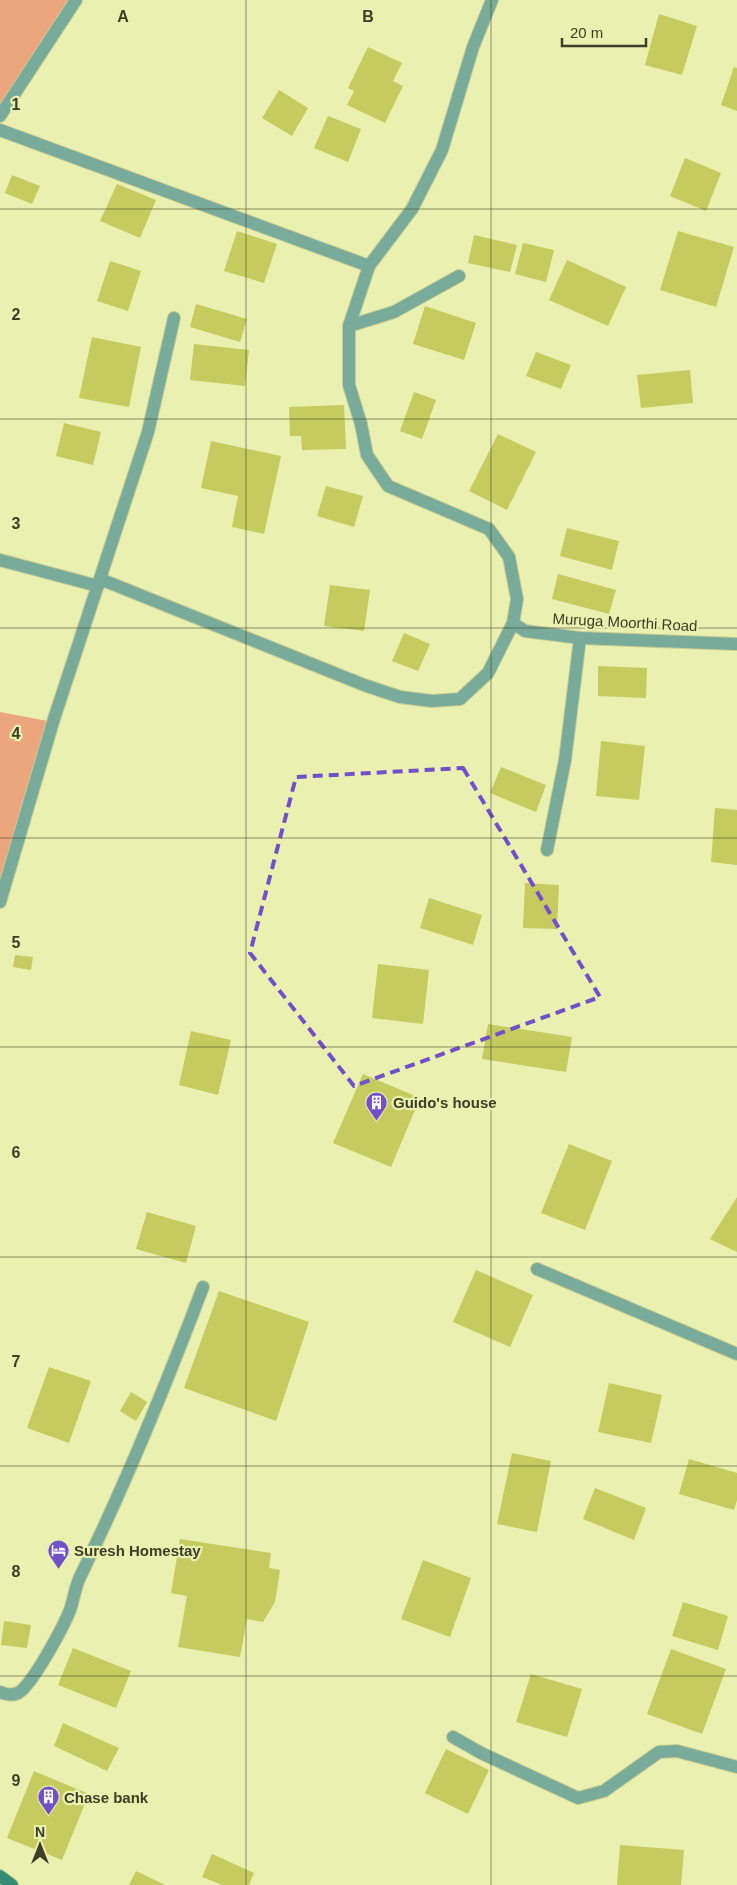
<svg xmlns="http://www.w3.org/2000/svg" width="737" height="1885" font-family="Helvetica,sans-serif">
<style>
.green{fill:#eba67d}
.building{fill:#c5cb5e}
.lines{fill:none;stroke-linecap:round;stroke-linejoin:round}
.minor-casing{stroke:#c7cc94;stroke-width:14}
.secondary-casing{stroke:#c7cc94;stroke-width:14}
.minor{stroke:#78ab9a;stroke-width:12}
.secondary{stroke:#358b73;stroke-width:12}
.marked{fill:none;stroke:#7250c9;stroke-width:4;stroke-dasharray:10 6;stroke-linejoin:round}
.grid{fill:none;stroke:#3c3e25;stroke-width:1;stroke-opacity:0.55}
.labels{text-anchor:middle;dominant-baseline:central;stroke-width:4.5;stroke-linejoin:round;paint-order:stroke}
.street-label{font-size:15px;fill:#3c3e25;stroke:#eaf0b0}
.poi-label{font-size:15px;font-weight:bold;fill:#3c3e25;stroke:#eaf0b0;text-anchor:start}
.grid-label{font-size:16px;text-anchor:middle;font-weight:bold;fill:#3c3e25;stroke:#eaf0b0;stroke-width:4.5;stroke-linejoin:round;paint-order:stroke}
</style>
<rect width="100%" height="100%" fill="#eaf0b0"/>
<path class="green" d="M0,0H76L0,116Z
M0,712L53,722L0,902Z"/>
<path class="building" d="M659,14L697,26L682,75L645,65Z
M368,47L402,63L393,81L403,86L385,123L347,105L354,91L348,88Z
M734,67L737,68V111L721,105Z
M279,90L308,108L292,136L262,118Z
M328,116L361,129L348,162L314,148Z
M685,158L721,173L706,211L670,196Z
M12,175L40,186L32,204L5,193Z
M117,184L156,200L140,238L100,221Z
M237,231L277,244L264,283L224,271Z
M678,231L734,247L716,307L660,290Z
M474,235L517,245L510,272L468,263Z
M523,243L554,250L546,282L515,274Z
M567,260L626,287L608,326L549,300Z
M110,261L141,271L128,311L97,301Z
M196,304L247,319L240,342L190,327Z
M425,306L476,323L464,360L413,344Z
M92,337L141,347L129,407L79,398Z
M194,344L249,350L245,386L190,380Z
M536,352L571,365L561,389L526,376Z
M690,370L693,403L641,408L637,375Z
M414,392L436,400L422,439L400,431Z
M344,405L346,449L302,450L301,436H290L289,407Z
M64,423L101,432L93,465L56,456Z
M498,434L536,452L507,510L469,491Z
M211,441L281,456L264,534L232,527L238,496L201,488Z
M326,486L363,496L354,527L317,516Z
M567,528L619,541L612,570L560,556Z
M558,574L616,590L609,614L552,599Z
M330,585L370,590L364,631L324,626Z
M404,633L430,644L418,671L392,661Z
M598,666L647,668L646,698L598,696Z
M601,741L645,746L639,800L596,796Z
M501,767L546,785L536,812L490,793Z
M715,808L737,810V865L711,862Z
M525,883L559,885L557,929L523,928Z
M429,898L482,915L473,945L420,928Z
M15,955L33,957L31,970L13,967Z
M378,964L429,970L423,1024L372,1018Z
M488,1024L572,1037L566,1072L482,1059Z
M191,1031L231,1040L218,1095L179,1085Z
M363,1074L420,1098L391,1167L333,1143Z
M569,1144L612,1161L585,1230L541,1213Z
M737,1197V1252L710,1239Z
M147,1212L196,1226L186,1263L136,1249Z
M476,1270L533,1295L510,1347L453,1322Z
M219,1291L309,1322L276,1421L184,1388Z
M49,1367L91,1381L69,1443L27,1428Z
M609,1383L662,1395L651,1443L598,1432Z
M131,1392L147,1402L136,1421L120,1411Z
M512,1453L551,1461L537,1532L497,1524Z
M689,1459L737,1473V1500L734,1510L679,1494Z
M595,1488L646,1508L634,1540L583,1519Z
M180,1539L271,1553L269,1568L280,1570L275,1602L263,1622L247,1619L240,1657L178,1647L187,1596L171,1593Z
M423,1560L471,1578L450,1637L401,1619Z
M683,1602L728,1616L718,1650L672,1636Z
M4,1621L31,1625L27,1648L1,1645Z
M73,1648L131,1671L116,1708L58,1685Z
M671,1649L726,1669L702,1734L647,1714Z
M531,1674L582,1689L567,1737L516,1722Z
M63,1723L119,1748L107,1771L54,1746Z
M446,1749L489,1770L468,1814L425,1793Z
M34,1771L89,1794L62,1860L7,1838Z
M620,1845L684,1850L681,1885H617Z
M212,1854L254,1873L249,1885H222L202,1877Z
M136,1871L165,1885H129Z"/>
<g class="lines">
<defs>
<path id="minor" d="M0,116L76,0
M0,130L369,266
M349,326L394,312L459,276
M0,560L98,586
M100,579L364,685L400,697L432,701L460,699L488,673L513,623L517,599L509,557L489,529L388,486L367,455L361,424L349,385V326L369,266L412,209L442,150L473,47L492,0
M513,623L525,631L580,638L737,644
M547,850L565,760L580,638
M0,902L53,722L148,432L174,318
M537,1269L737,1354
M0,1692C7,1695 15,1696 21,1691C35,1679 63,1628 70,1610C74,1599 75,1587 80,1577C126,1483 166,1385 203,1287
M453,1737L481,1753L578,1798L604,1791L659,1752L677,1751L737,1767"/>
<path id="secondary" d="M0,1876L12,1885"/>
</defs>
<use href="#minor" class="minor-casing"/>
<use href="#secondary" class="secondary-casing"/>
<use href="#minor" class="minor"/>
<use href="#secondary" class="secondary"/>
</g>
<path class="marked" d="M463,768L600,997L354,1086L250,953L296,777Z"/>
<path class="grid" d="M246,0V1885M491,0V1885M0,209H737M0,419H737M0,628H737M0,838H737M0,1047H737M0,1257H737M0,1466H737M0,1676H737"/>
<defs>
<symbol id="building-pin" viewBox="-11 -11 22 30"><path d="M0 17L-7.5 6A9.5 9.5 0 1 1 7.5 6Z" fill="#7250c9" stroke="#eaf0b0"/><path d="M-4-6H4V6H1V3H-1V6H-4ZM-2.5-4.3h1.7v1.8h-1.7ZM.8-4.3h1.7v1.8H.8ZM-2.5-1h1.7V.8h-1.7ZM.8-1h1.7V.8H.8Z" fill="#fff"/></symbol>
<symbol id="hotel-pin" viewBox="-11 -11 22 30"><path d="M0 17L-7.5 6A9.5 9.5 0 1 1 7.5 6Z" fill="#7250c9" stroke="#eaf0b0"/><path d="M-6-4.5h1.5V1H6V5H4.5V3h-9V5H-6ZM-4 0a1.8 1.8 0 1 1 3.6 0ZM.5 0V-2.5h3Q6-2.5 6 0Z" fill="#fff"/></symbol>
</defs>
<g fill-rule="evenodd">
<use href="#building-pin" x="364" y="1090" width="25" height="34"/>
<use href="#hotel-pin" x="46" y="1538" width="25" height="34"/>
<use href="#building-pin" x="36" y="1784" width="25" height="34"/>
</g>
<g class="labels">
<g class="street-label">
<text transform="translate(625 622) rotate(3)">Muruga Moorthi Road</text>
</g>
<g class="poi-label">
<text x="393" y="1102">Guido's house</text>
<text x="74" y="1550">Suresh Homestay</text>
<text x="64" y="1797">Chase bank</text>
</g>
</g>
<g class="grid-label">
<text x="123" y="22">A</text>
<text x="368" y="22">B</text>
<text x="16" y="110">1</text>
<text x="16" y="320">2</text>
<text x="16" y="529">3</text>
<text x="16" y="739">4</text>
<text x="16" y="948">5</text>
<text x="16" y="1158">6</text>
<text x="16" y="1367">7</text>
<text x="16" y="1577">8</text>
<text x="16" y="1786">9</text>
</g>
<g transform="translate(40 1845)" stroke="#eaf0b0" stroke-width="4" paint-order="stroke">
<path d="M0-4L9 19L0 12L-9 19Z" fill="#3c3e25"/>
<text y="-8" font-size="14" font-weight="bold" text-anchor="middle" fill="#3c3e25">N</text>
</g>
<path d="M562 38v8h84v-8" fill="none" stroke="#3c3e25" stroke-width="2.5"/>
<text x="570" y="38" font-size="15" fill="#3c3e25" stroke="#eaf0b0" stroke-width="4" paint-order="stroke">20 m</text>
</svg>
